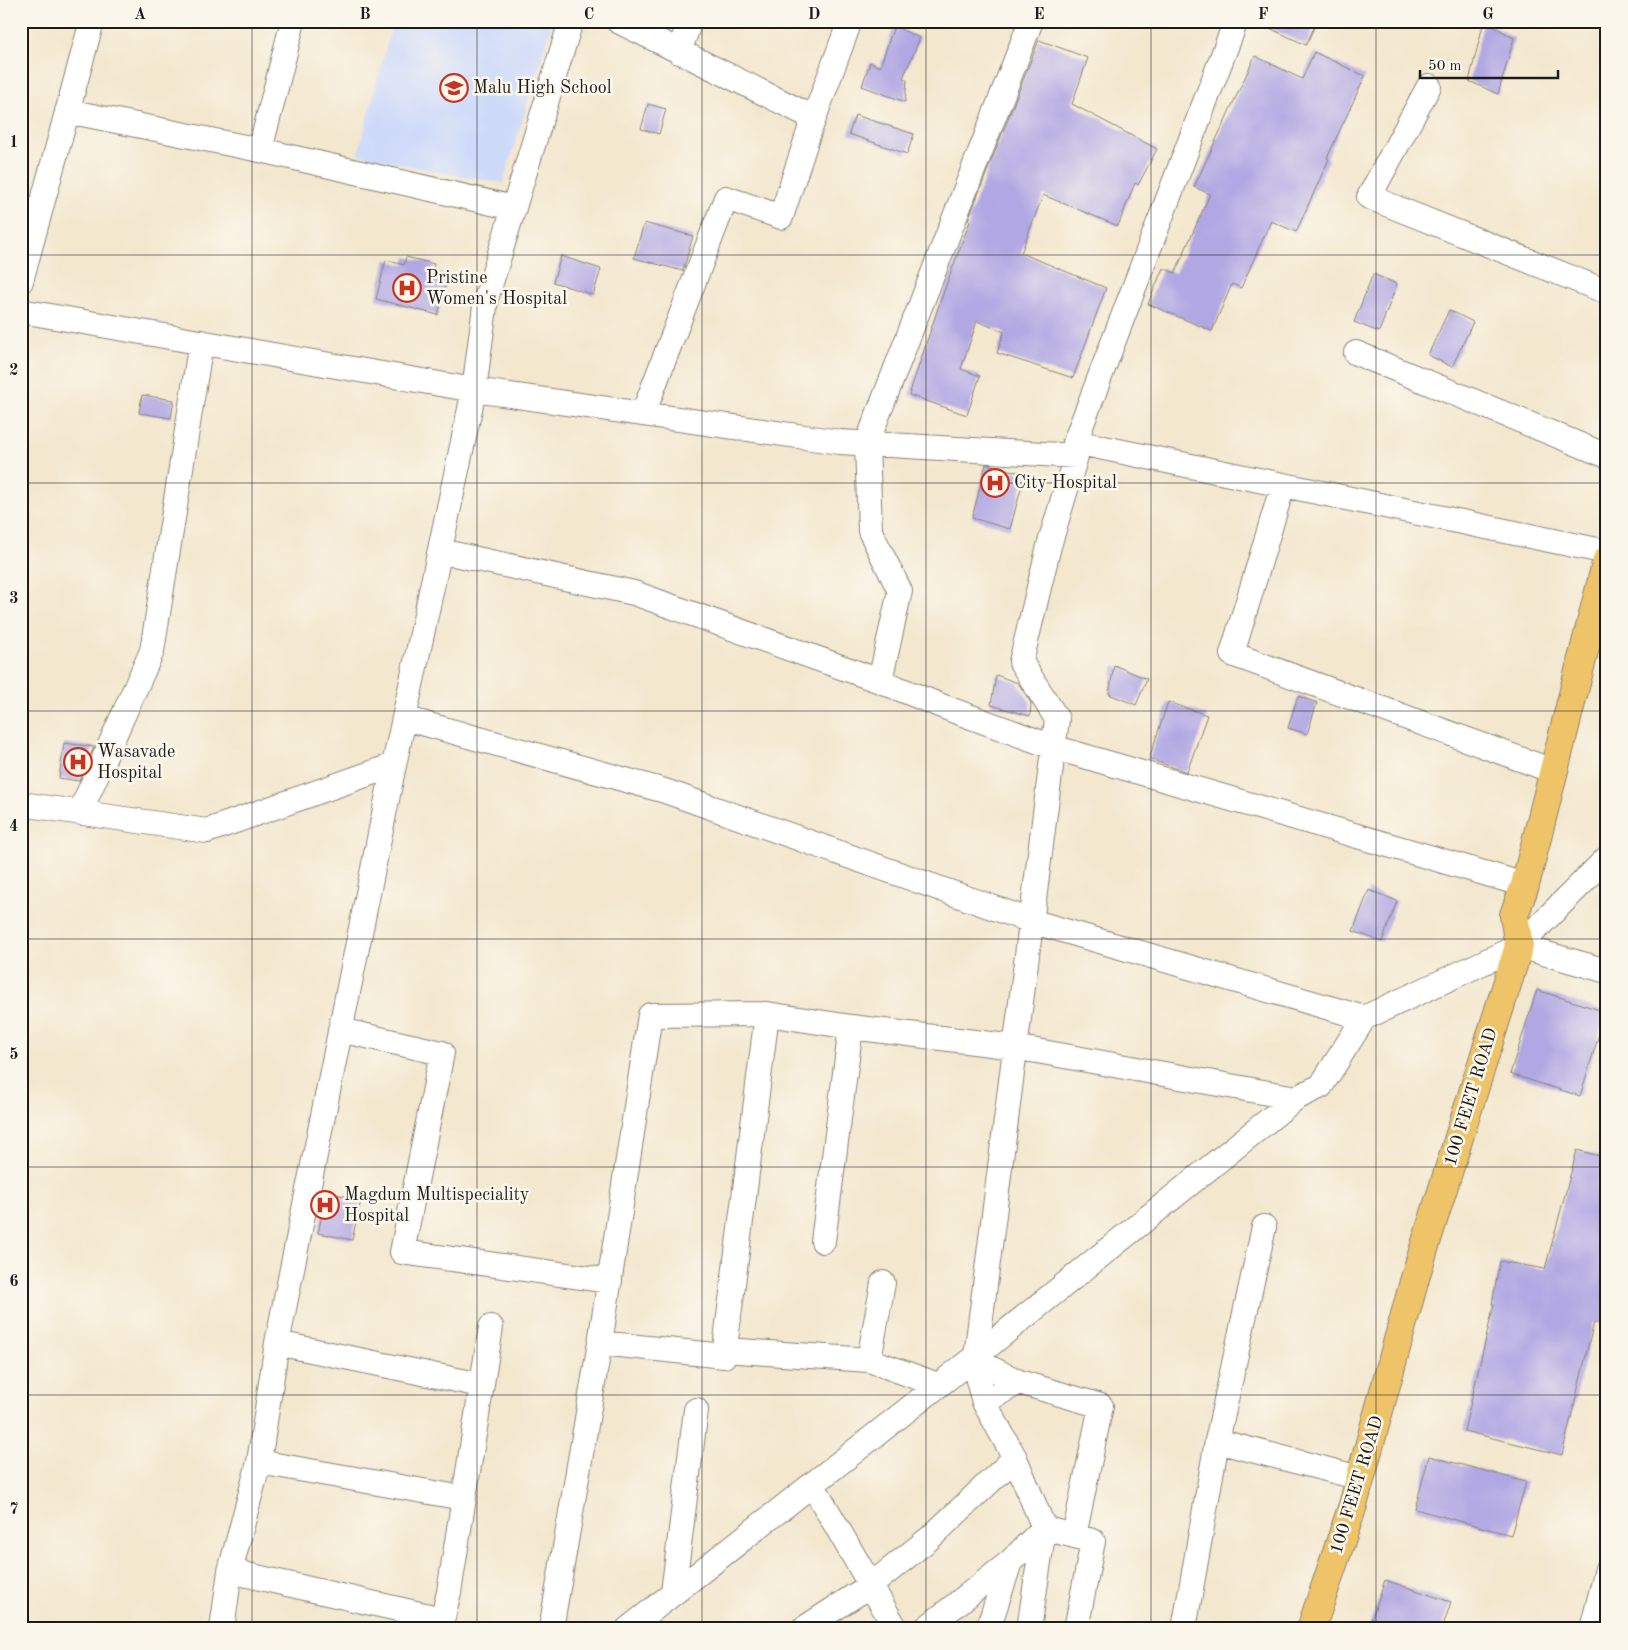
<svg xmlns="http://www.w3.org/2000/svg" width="1628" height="1650" font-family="'Old Standard TT',serif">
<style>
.built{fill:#cedafa}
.building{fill:#b1a7e3}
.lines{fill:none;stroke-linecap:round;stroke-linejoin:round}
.minor-casing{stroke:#888275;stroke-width:26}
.major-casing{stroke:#888275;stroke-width:30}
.minor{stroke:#fff;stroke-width:24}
.major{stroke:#efc469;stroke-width:28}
.grid{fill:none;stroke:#1c1c1c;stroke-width:1;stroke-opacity:0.55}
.labels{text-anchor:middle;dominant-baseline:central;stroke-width:5;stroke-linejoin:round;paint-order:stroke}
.poi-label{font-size:18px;fill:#1c1c1c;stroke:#fbf7ec;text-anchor:start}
.street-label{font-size:18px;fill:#1c1c1c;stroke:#fbf7ec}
.neatline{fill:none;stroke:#1c1c1c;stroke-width:2}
.grid-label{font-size:16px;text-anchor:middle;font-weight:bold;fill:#1c1c1c}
</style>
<rect width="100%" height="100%" fill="#fbf7ec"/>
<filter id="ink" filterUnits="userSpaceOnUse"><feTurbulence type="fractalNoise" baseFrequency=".02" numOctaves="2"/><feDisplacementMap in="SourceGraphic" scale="10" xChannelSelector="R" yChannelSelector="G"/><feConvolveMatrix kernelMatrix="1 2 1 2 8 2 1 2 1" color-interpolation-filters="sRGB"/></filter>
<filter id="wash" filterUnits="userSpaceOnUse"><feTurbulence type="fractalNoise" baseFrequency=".0096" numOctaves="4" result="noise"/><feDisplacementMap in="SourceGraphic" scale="20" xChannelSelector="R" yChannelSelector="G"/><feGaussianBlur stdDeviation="1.12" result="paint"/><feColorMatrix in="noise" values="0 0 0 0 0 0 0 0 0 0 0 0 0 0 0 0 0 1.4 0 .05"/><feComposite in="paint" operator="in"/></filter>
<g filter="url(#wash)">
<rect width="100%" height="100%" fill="#f3e7ce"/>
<path class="built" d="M393,21H553L503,183L432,171L358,154Z"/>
<g id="blocks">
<path class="building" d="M1254,21H1317L1306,45Z
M1484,21L1514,38L1498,94L1469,81Z
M894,26L920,38L903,78L907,80L905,102L862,86L870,62L880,67Z
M1039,40L1088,58L1072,104L1157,149L1138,185L1135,183L1118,226L1043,195L1021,253L1106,288L1073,378L997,353L1004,332L977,321L961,369L980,376L967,415L909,395L940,302L970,221L968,220Z
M1314,52L1365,76L1327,158L1329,159L1296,232L1271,221L1241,288L1232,284L1212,331L1148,304L1163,268L1175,273L1210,194L1194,187L1255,56L1302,79Z
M648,104L666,109L659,134L641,129Z
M855,115L914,134L907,154L849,134Z
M644,223L693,236L683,271L634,258Z
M561,256L601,269L593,295L553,282Z
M406,257L434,264L432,271L448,275L438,315L376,299L386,260L404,265Z
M1373,274L1397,284L1379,332L1354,322Z
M1449,310L1473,322L1452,367L1428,355Z
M142,395L174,400L171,418L139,413Z
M986,464L1025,474L1010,529L972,518Z
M1114,665L1147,679L1136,705L1109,694Z
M996,675L1018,683L1031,703L1030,716L991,705Z
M1298,696L1317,703L1307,734L1288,728Z
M1168,702L1207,715L1187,772L1149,759Z
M64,743L94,747L79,781L59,778Z
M1369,890L1397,901L1382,942L1353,931Z
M1537,990L1606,1012L1580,1096L1510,1074Z
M1577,1150L1607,1158V1324L1594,1322L1562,1455L1464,1431L1494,1304H1492L1500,1261L1545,1269Z
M327,1192L361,1200L352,1240L318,1233Z
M1429,1456L1526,1482L1511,1535L1415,1509Z
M1385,1580L1451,1602L1442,1629H1368Z"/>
</g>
</g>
<g filter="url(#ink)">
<use href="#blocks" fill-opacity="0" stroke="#888275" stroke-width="1"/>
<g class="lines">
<defs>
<path id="minor" d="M618,21L814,118
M679,52L690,21
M1429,86L1369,197L1607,292
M67,111L260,150L293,21
M260,150L514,208
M21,281L92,21
M21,311L474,390L840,442L1076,456L1075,442L1236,21
M1356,353L1607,456
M643,414L726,198L781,217L810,129L850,21
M1075,442L1607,552
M1283,485L1232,654L1553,771
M440,551L634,593L880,681L944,707L1053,747L1525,885
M880,681L900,591L870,531L867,443L1031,21
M404,718L665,791L1031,921L1364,1018
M21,804L207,831L394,765
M80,812L152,651L201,342
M1519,946L1607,971
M340,1030L442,1053L402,1252L610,1281
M823,1241L851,1027
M277,1343L481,1385
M600,1343L724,1356L767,1014
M725,1350L869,1360L938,1385
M976,1356L1057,719L1021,662L1049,546L1076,456
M972,1359L1019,1382
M869,1360L883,1283
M984,1402L1019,1382L1101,1406L1074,1536
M1217,1441L1360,1478
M259,1462L463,1498
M812,1484L896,1629
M230,1571L442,1619
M673,1593L696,1410
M222,1629L230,1571L259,1462L277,1343L394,765L474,390L486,299L571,21
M440,1629L449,1592L491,1327
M551,1629L600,1343L650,1015L767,1014L851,1027L1015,1047L1296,1098
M628,1629L976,1356L1296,1098L1321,1086L1364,1018L1519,946L1607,858
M803,1629L871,1585L930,1538L1015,1458
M925,1629L1010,1562L1044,1528L1015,1458L984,1402L972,1359
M988,1629L1010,1562
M1029,1629L1044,1528L1093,1541L1076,1629
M1184,1629L1217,1441L1264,1227
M1592,1629L1607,1569"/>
<path id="major" d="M1311,1629L1353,1505L1417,1271L1519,946L1514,915L1525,885L1607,560"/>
</defs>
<use href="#minor" class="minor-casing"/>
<use href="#major" class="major-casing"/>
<use href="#minor" class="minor"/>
<use href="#major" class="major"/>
</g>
</g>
<path class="grid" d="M252,21V1629M477,21V1629M702,21V1629M926,21V1629M1151,21V1629M1376,21V1629M21,255H1607M21,483H1607M21,711H1607M21,939H1607M21,1167H1607M21,1395H1607"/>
<defs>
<symbol id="school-ring" viewBox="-11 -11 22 22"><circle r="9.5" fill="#fbf7ec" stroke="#c8321e" stroke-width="1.5"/><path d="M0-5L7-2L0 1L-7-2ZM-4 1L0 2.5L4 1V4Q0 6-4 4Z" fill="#c8321e"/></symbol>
<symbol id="hospital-ring" viewBox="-11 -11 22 22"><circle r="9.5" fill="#fbf7ec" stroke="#c8321e" stroke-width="1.5"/><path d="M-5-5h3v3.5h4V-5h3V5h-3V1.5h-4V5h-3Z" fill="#c8321e"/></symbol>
</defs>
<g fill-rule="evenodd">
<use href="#school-ring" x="438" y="72" width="32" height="32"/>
<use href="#hospital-ring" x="391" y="272" width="32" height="32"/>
<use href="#hospital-ring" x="979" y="467" width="32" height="32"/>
<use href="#hospital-ring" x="62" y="746" width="32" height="32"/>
<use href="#hospital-ring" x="309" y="1189" width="32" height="32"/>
</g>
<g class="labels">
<g class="poi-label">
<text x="473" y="88">Malu High School</text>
<text x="426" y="278">Pristine<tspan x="426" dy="21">Women's Hospital</tspan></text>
<text x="1014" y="483">City Hospital</text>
<text x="97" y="752">Wasavade<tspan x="97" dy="21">Hospital</tspan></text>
<text x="344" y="1195">Magdum Multispeciality<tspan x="344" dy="21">Hospital</tspan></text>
</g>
<g class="street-label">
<text transform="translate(1471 1097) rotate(-73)">100 FEET ROAD</text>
<text transform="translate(1357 1485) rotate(-73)">100 FEET ROAD</text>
</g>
</g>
<rect width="1628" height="1650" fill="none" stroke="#fbf7ec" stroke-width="55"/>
<path d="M1420 70v8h138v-8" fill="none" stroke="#1c1c1c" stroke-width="2.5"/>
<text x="1428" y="70" font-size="15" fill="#1c1c1c" stroke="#fbf7ec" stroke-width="4" paint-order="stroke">50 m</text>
<rect x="28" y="28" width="1572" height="1594" class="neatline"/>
<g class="grid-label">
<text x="140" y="19">A</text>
<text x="365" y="19">B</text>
<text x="589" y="19">C</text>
<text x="814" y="19">D</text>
<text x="1039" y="19">E</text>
<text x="1263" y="19">F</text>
<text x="1488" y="19">G</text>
<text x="14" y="147">1</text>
<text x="14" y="375">2</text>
<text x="14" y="603">3</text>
<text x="14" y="831">4</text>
<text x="14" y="1059">5</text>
<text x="14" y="1286">6</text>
<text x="14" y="1514">7</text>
</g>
</svg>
